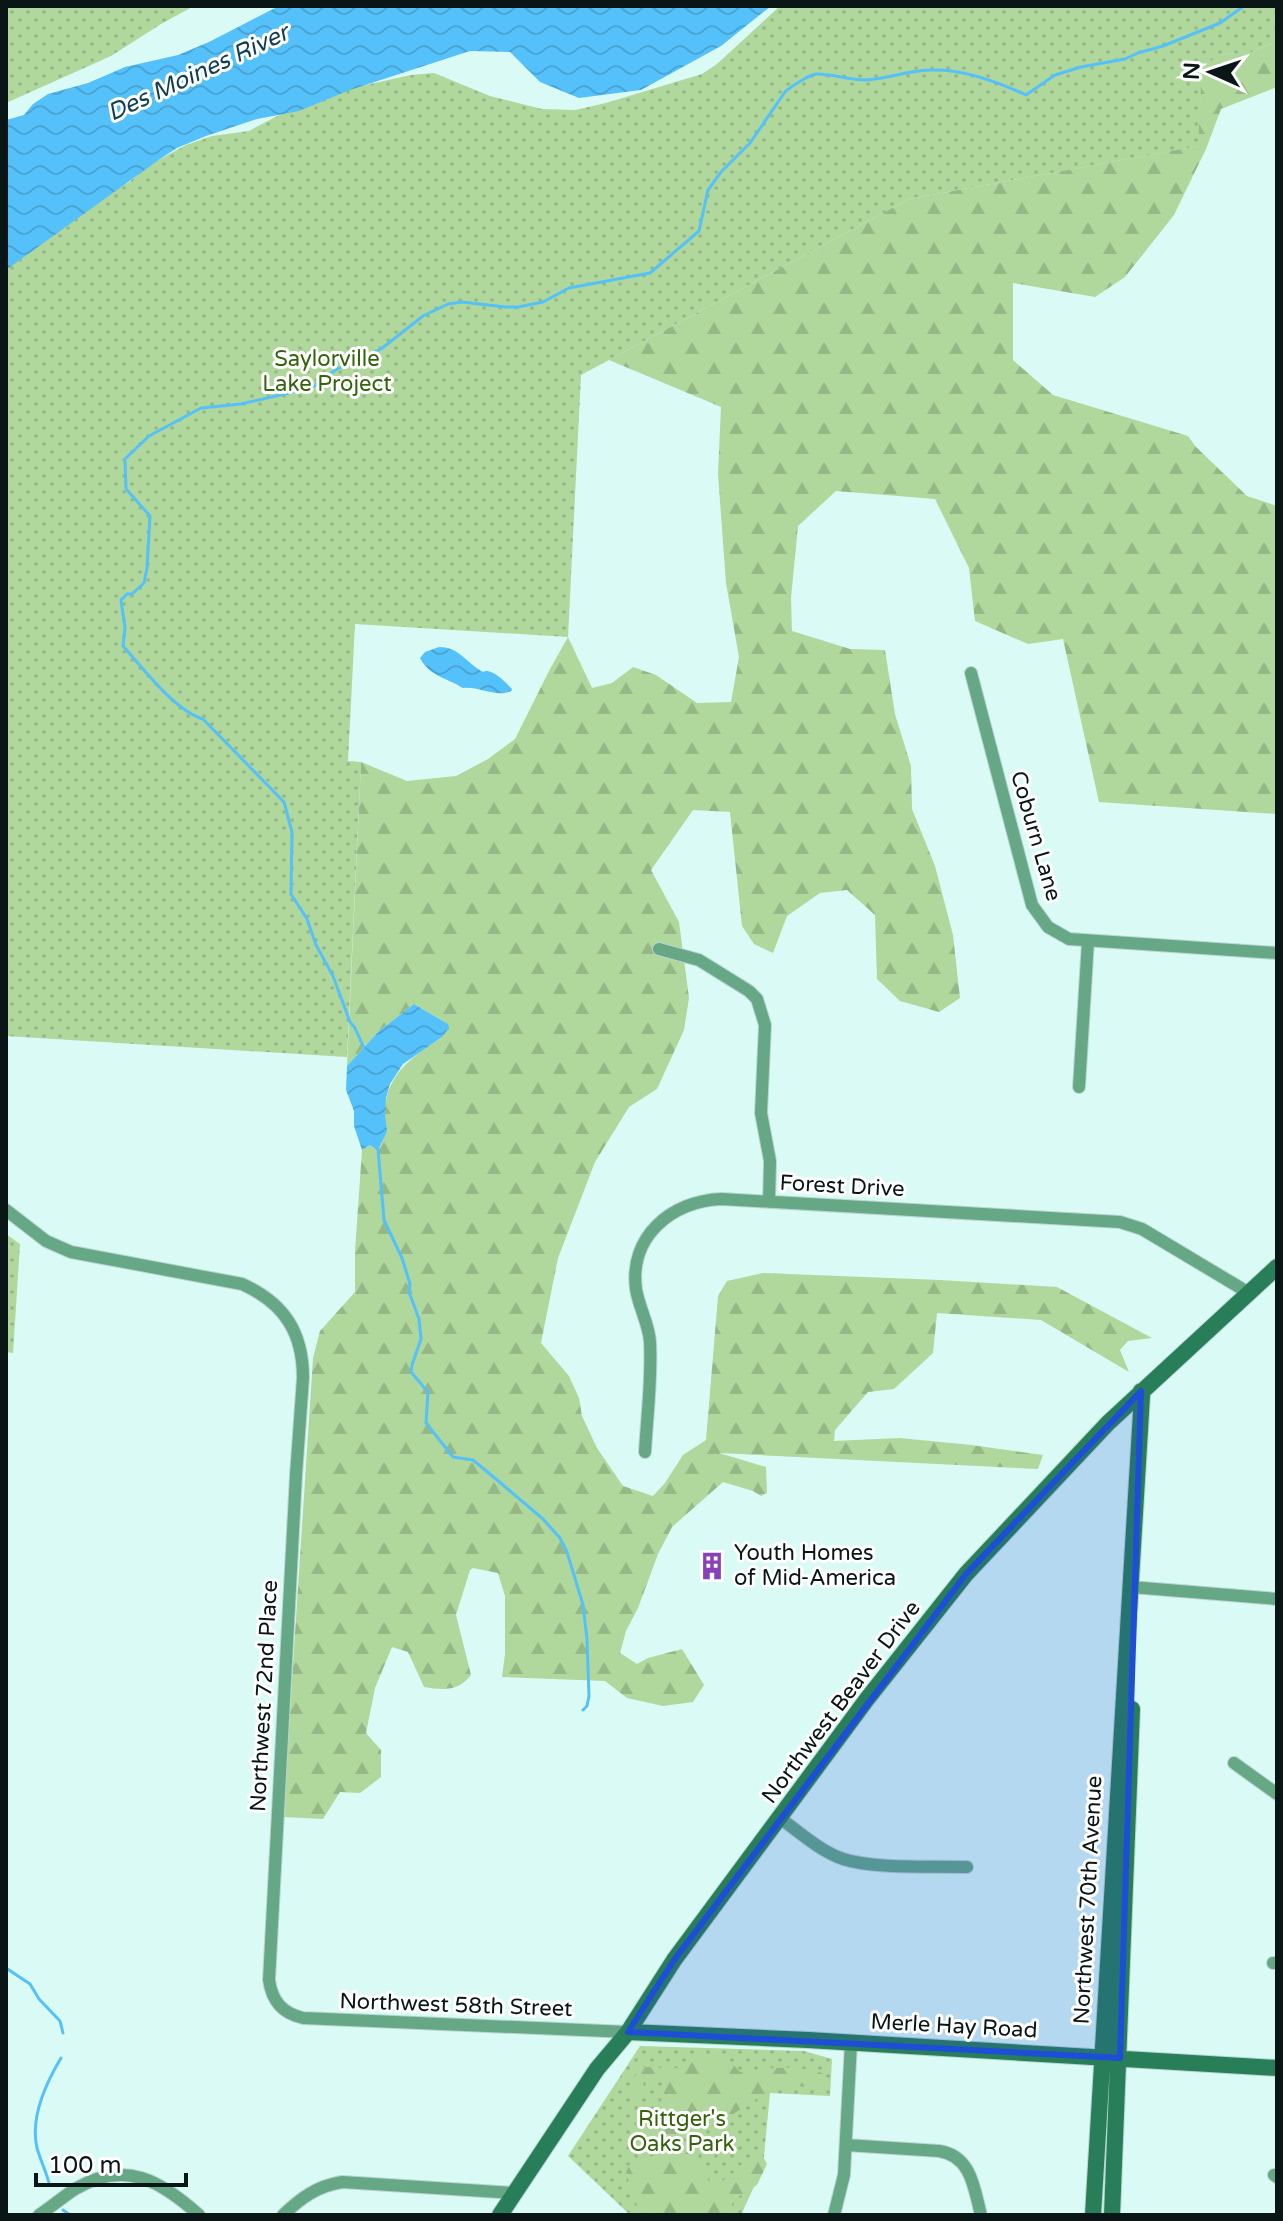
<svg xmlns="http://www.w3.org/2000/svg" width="1283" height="2221" font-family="'Varela Round',sans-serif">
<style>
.green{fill:url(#green-dots)}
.forest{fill:url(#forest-firs)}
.water{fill:url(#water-waves)}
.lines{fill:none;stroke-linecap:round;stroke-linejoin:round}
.stream{stroke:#55c1fa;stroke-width:3}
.minor-casing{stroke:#b9d6d1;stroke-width:14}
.secondary-casing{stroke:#b9d6d1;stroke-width:18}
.minor{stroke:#66a886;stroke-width:12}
.secondary{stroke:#277e58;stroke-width:16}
.marked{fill:#1d4ed8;fill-opacity:0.2;stroke:#1d4ed8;stroke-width:6;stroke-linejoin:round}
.labels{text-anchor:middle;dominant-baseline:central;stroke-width:6;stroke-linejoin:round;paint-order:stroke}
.park-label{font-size:22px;fill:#33640c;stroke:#fff}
.street-label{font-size:22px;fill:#0a1615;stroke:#fff}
.poi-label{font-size:22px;fill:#0a1615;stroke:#fff;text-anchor:start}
.water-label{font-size:24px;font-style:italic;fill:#103e55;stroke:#fff}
</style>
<defs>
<pattern id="green-dots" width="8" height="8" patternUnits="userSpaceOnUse" patternTransform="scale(2)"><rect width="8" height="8" fill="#b0d79c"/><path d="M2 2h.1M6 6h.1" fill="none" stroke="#96b886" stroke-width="1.8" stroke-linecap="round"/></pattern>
<pattern id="forest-firs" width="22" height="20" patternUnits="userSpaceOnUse" patternTransform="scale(2)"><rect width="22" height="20" fill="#b0d79c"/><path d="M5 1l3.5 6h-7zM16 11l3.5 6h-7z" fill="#96b886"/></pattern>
<pattern id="water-waves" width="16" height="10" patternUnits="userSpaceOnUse" patternTransform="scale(2)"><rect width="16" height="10" fill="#55c1fa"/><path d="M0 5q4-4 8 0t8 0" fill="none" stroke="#49a5d5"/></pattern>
</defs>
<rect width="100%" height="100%" fill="#dafaf5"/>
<path class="green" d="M6,6H194L161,24L111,56L6,103Z
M780,6H1277V41L1247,54L1226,53L1202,66L1199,146L909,199L581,375L568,637L355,624L348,761L361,762L347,1057L6,1036V261L88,206L129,182L151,164L186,145L212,136L249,131L304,102L338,91L411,75L434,73L490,96L542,109L575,110L606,103L702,74L717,64Z
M6,1234L20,1244L13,1353L6,1352Z
M640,2046L804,2051L832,2059L830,2096L770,2093L763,2167L741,2215H630L568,2156Z"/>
<path class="forest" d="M1277,41V87L1221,109L1206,149L1174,215L1125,277L1095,297L1013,283V360L1053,395L1188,436L1196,447L1247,496L1277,506V814L1099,802L1063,639L1028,644L975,621L969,568L935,499L836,491L798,526L791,598L792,631L850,649L885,650L895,714L911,766L912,809L935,866L953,935L960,998L939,1012L900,1001L877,979L875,915L847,890L820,893L787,916L773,953L754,944L742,926L730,812L693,810L651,870L679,922L689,998L684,1030L657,1089L629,1107L595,1162L558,1258L541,1343L569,1376L579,1398L582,1416L597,1448L623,1486L653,1496L665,1483L683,1455L706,1440L718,1296L727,1281L763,1273L940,1280L1057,1287L1152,1338L1128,1341L1120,1350L1129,1372L1041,1320L937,1313L933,1353L894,1389L868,1392L835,1430L834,1441L900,1438L971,1445L1043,1455L1038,1469L719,1453L766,1467L767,1493L761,1496L753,1491L723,1482L672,1527L658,1554L638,1608L626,1631L620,1653L637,1664L648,1658L682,1649L704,1685L693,1702L663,1706L627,1698L605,1681L502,1677L505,1654V1596L498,1573L473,1568L470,1570L456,1615L471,1675C458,1692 443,1690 424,1687L408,1652L392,1647L375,1688L366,1733L381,1750V1777L360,1793L340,1792L323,1819L283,1817L313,1358L320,1331L355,1292V1251L362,1150L370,1145L378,1151C389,1131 383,1128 385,1108C388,1072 414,1056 442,1037L443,1021L414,1004L379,1031L347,1066L361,762L407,781L456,776L488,759L515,739L550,669L568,637L592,688L612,683L633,667L656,675L697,703L731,702L739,657L726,583L718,474L721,407L609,360L909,199L1198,146L1202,65L1226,53L1247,54Z
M703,2056L728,2059L740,2072C768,2068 800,2064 826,2075L825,2088L776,2085L745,2107L699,2134L658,2140L635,2132L636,2122L656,2114C658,2101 669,2095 662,2081L652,2079L644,2081L642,2090L634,2098L630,2083L642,2067L679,2068Z
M677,2150L689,2152L709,2181C734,2187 736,2158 761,2153L767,2164L757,2185L735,2199L726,2215H644L635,2202L626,2172L630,2164L658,2154Z"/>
<path class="water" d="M279,6H771L721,46L641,90L579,98L540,82L510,52L470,51L350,90L299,111L257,119L206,136L177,148L160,159L6,270V120L24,115L33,104L48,94L88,83L125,67L178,55L209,42Z
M439,647C457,647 464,659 478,669C487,675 482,669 491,672C499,675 506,683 512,689L511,691C496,698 479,686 463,688C447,678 429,676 420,658L425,652Z
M414,1004L448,1024L449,1028L442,1037L403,1064L390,1084L386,1098L385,1115L387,1131L378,1151L370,1145L362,1150L354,1126V1111L346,1090L347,1066L379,1031Z"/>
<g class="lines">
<path class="stream" d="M364,1048L355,1028L350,1022L333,976L316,945L307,919L291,894L292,832L284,802L203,719C175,711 142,667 123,646L125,628L121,600L127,594H132L144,583L147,568L150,516L126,489L125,459L149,436L201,408L241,404L311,388L337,369L381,349L423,316L448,304L462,302L505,307H518L543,302L569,288L650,273L699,231L708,190L721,172L750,143L785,92C790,87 809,75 816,74C826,73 851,80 865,80C888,79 909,70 932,70C964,69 998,82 1026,95L1055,75L1081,67L1125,59L1138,53L1163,46L1220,23L1244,6
M378,1149L384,1220L402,1258L410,1284L409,1292L419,1319L421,1339L412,1365L411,1372L428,1392L426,1423L453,1457L473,1460L496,1479L543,1519L560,1538L567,1552L583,1605L587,1639L589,1696L587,1706L583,1710
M6,1968L30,1984L39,1999L60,2021L63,2033
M49,2183C46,2171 40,2159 37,2148C30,2118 46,2083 61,2058
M63,2210L70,2215"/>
<defs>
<path id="minor" d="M971,673L1032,905L1048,927L1069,939L1277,953
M659,949L699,960L749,991L757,999L765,1025L761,1113L770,1161L769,1202
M1079,1087L1088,941
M6,1210L46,1241L71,1252L242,1284C284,1303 303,1332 303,1378L296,1475L269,1980C272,2001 282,2013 303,2018L628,2032
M645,1452C647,1416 652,1379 650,1342C649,1324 639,1308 636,1289C629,1237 671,1201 721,1199L1120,1222L1142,1229L1249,1293
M1131,1587L1277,1599
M1234,1763L1277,1794
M780,1818C799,1832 820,1851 843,1859C875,1869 931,1866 967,1867
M1273,1963H1277
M846,2145L939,2151C972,2156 974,2189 981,2215
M1274,2175L1277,2177
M39,2215C51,2207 63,2197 75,2189C125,2159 161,2181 199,2215
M283,2215C301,2198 317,2186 342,2182L515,2193
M834,2215L844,2175L851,2043"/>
<path id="secondary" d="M628,2032L808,2040L1277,2068
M500,2215L597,2069L628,2032L674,1960L867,1699L966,1574L1108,1423L1277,1267
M1093,2215C1108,1942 1124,1669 1142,1396L1141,1391
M1112,2215L1132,1709"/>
</defs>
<use href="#minor" class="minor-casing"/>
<use href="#secondary" class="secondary-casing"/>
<use href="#minor" class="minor"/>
<use href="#secondary" class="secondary"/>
</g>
<path class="marked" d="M1141,1391L1120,2058L628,2032L674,1960L966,1574Z"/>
<defs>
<symbol id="building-bare" viewBox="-9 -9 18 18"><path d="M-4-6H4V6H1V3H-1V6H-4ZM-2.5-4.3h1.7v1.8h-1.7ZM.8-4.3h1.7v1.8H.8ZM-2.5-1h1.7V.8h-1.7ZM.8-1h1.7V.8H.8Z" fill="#8842b5" stroke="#fff" stroke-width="2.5" paint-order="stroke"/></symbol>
</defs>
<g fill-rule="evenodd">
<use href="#building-bare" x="692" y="1546" width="40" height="40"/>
</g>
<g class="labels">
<g class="park-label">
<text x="327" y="359">Saylorville<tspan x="327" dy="25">Lake Project</tspan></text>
<text x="682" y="2119">Rittger's<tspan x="682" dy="25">Oaks Park</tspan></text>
</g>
<g class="street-label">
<text transform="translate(1036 836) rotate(74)">Coburn Lane</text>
<text transform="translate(842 1186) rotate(3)">Forest Drive</text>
<text transform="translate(264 1696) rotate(-87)">Northwest 72nd Place</text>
<text transform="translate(841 1702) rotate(-53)">Northwest Beaver Drive</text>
<text transform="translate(1088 1900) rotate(-87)">Northwest 70th Avenue</text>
<text transform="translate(456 2005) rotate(2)">Northwest 58th Street</text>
<text transform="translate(954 2026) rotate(3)">Merle Hay Road</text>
</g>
<g class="poi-label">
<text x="734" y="1553">Youth Homes<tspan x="734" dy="25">of Mid-America</tspan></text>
</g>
<g class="water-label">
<text transform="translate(198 73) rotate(-25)">Des Moines River</text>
</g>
</g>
<rect width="1283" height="2221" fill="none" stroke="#0a1615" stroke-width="16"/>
<g transform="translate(1211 72) rotate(273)" stroke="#ffffff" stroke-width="6" paint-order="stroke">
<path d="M0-6L14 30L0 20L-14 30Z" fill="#0a1615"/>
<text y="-12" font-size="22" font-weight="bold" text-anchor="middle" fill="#0a1615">N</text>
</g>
<path d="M36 2173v12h150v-12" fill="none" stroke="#0a1615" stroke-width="4"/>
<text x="48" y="2173" font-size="24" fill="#0a1615" stroke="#ffffff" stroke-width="6" paint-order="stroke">100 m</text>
</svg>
